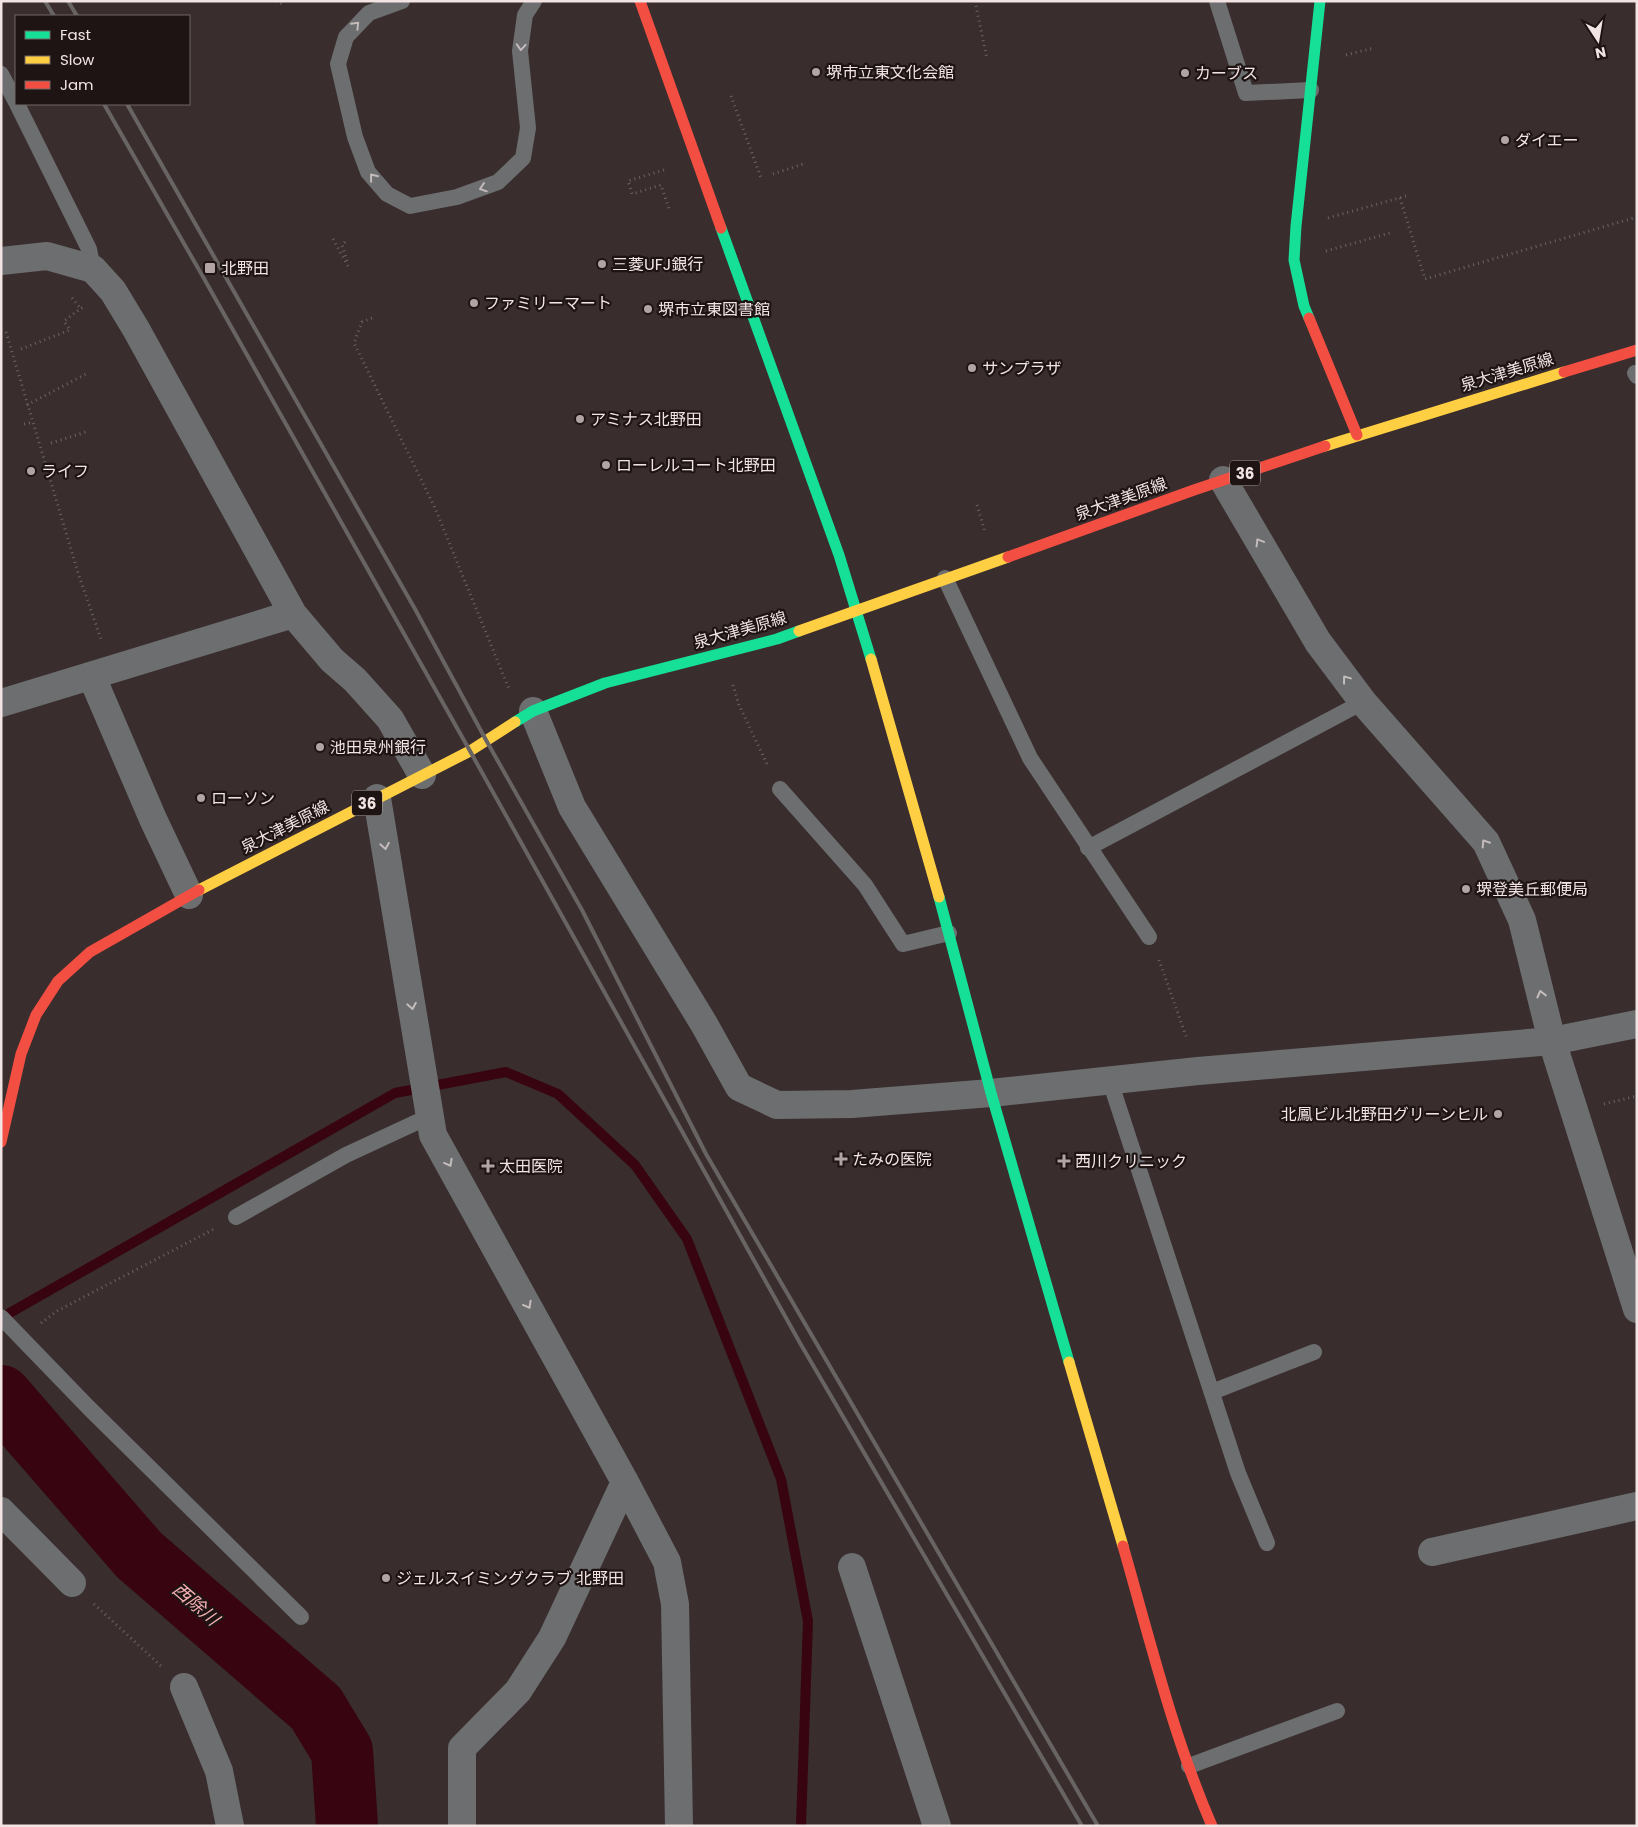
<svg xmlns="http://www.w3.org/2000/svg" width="1638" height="1827" font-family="Poppins,'Noto Sans JP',sans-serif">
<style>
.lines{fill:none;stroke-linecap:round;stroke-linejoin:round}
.stream{stroke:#37040f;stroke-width:10}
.river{stroke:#37040f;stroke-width:62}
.path{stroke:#696565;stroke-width:3;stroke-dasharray:1 4;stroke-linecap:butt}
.lane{stroke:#6c6e6f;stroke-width:16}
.street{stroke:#6c6e6f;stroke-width:28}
.fast{stroke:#16e098;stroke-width:11}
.slow{stroke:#ffcf43;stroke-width:11}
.jam{stroke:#f24e42;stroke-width:11}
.rail{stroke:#696464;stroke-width:4}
.oneway{stroke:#c4bbbb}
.poi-dot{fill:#b2a4a4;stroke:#1e1414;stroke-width:2}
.labels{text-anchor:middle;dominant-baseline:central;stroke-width:4.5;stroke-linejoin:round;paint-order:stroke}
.shield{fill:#1e1414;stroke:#b3a6a6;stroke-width:1}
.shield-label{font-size:15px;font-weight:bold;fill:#f3e4e4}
.poi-label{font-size:16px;fill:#f3e4e4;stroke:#1e1414;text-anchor:start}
.street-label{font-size:16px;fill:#f3e4e4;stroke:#1e1414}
.water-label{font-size:18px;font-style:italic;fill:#f6b0b4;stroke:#1e1414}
</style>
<rect width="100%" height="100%" fill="#392d2e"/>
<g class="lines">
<path class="stream" d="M1,1318L395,1093L506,1072L558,1094L635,1165L687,1239L781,1479L808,1621L801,1826"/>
<path class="river" d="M1,1396L139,1555L316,1708L342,1751L347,1826"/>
<path class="path" d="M276,1L282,4
M975,1L987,59
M1346,55L1374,48
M731,96L761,178
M664,170L628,181L632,194L661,185L669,209
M773,174L803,164
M1400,198L1425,279L1637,217
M1328,218L1406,196
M333,239L349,268
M1326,251L1390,233
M347,261L342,245L347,240
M72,298L81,309
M372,318L362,322L354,343L435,508L509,689
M6,332L79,576L101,639
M21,349L70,330L64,321L83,307
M27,405L86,374
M24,424L33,422
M51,443L86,432
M977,505L985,532
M733,685L739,705L768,766
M1159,960L1187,1039
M1604,1104L1637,1096
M41,1323L57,1311L214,1229
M94,1604L161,1666"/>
<path class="lane" d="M402,1L369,13L346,37L338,64L355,137L368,172L387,194L410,206L457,197L498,182L523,158L528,128L520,51L525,15L534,1
M1217,1L1246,93L1311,90
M1,74L16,102
M17,104L89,249L93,269
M1635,373L1637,376
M945,578L1030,758L1149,937
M780,789L865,885L903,944L949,933
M1088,848L1363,702
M1110,1081L1238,1473L1267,1543
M236,1217L346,1155L430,1116
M1,1317L89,1408L301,1617
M1212,1392L1314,1352
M1189,1766L1337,1711"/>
<path class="street" d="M1,261L47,256L93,269L113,291L136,329L293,614L332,660L355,680L390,719L422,775
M1223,480L1318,642L1363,702L1486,842L1522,920L1552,1041L1637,1309
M92,677L153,819L189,895
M1,703L293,614
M533,711L572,807L704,1024L739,1087L777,1105L852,1104L991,1093L1198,1071L1552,1041L1637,1024
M377,798L433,1135L625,1482L667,1562L675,1604L679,1826
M1,1511L72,1583
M1432,1552L1637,1506
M852,1567L937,1826
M184,1687L219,1771L230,1826
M462,1826V1748L518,1691L552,1638L625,1482"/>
<path class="fast" d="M721,228L839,555L871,659
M1309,318L1304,306L1294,260L1296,226L1320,1
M515,722L533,711L605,683L777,639L799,631
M939,897L991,1093L1069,1362"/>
<path class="slow" d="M1325,446L1564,372
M799,631L1008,557
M871,659L939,897
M199,890L470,751L515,722
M1069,1362L1123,1546"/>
<path class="jam" d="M640,1L721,228
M1309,318L1357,435
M1564,372L1637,350
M1008,557L1194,490L1325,446
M1,1142L21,1054L36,1015L58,981L90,952L199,890
M1123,1546C1150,1640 1173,1736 1212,1826"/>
<path class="rail" d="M45,1L54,16
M68,1L77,16
M104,104L202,275L470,751L800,1343L1082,1826
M127,104L415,609L486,740L582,910L706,1154L1098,1826"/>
</g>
<defs><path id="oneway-chevron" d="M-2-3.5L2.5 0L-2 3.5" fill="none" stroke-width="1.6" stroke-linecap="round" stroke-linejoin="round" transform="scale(1.25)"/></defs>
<g class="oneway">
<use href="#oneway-chevron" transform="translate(356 25) rotate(-46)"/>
<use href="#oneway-chevron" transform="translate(521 47) rotate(94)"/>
<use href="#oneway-chevron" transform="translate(373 177) rotate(-128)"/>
<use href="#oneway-chevron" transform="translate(483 188) rotate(161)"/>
<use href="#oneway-chevron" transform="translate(1259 542) rotate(-121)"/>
<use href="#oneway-chevron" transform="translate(1346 679) rotate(-127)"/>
<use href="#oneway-chevron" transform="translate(1485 843) rotate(-123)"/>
<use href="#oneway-chevron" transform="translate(385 846) rotate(80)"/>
<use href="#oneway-chevron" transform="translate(1541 994) rotate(-104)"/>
<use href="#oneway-chevron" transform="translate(412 1006) rotate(80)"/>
<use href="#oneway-chevron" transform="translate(449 1163) rotate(61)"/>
<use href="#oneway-chevron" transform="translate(528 1305) rotate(61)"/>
</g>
<g class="poi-dot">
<circle cx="816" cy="72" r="5"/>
<circle cx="1185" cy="73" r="5"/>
<circle cx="1505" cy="140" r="5"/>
<circle cx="602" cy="264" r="5"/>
<rect x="204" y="262" width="12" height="12" rx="2.5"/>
<circle cx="474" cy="303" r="5"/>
<circle cx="648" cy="309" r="5"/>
<circle cx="972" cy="368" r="5"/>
<circle cx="580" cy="419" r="5"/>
<circle cx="606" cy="465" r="5"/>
<circle cx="31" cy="471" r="5"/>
<circle cx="320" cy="747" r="5"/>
<circle cx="201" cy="798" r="5"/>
<circle cx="1466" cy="889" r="5"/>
<circle cx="1498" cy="1114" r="5"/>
<path d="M838.5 1151.5h5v5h5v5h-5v5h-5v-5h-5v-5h5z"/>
<path d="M1061.5 1153.5h5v5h5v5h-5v5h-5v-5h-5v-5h5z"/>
<path d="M485.5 1158.5h5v5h5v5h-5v5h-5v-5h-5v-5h5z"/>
<circle cx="386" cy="1578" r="5"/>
</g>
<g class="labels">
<g class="shield">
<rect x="1230" y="460.5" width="30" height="25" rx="4"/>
<rect x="352" y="790.5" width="30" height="25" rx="4"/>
</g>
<g class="shield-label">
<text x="1245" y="473">36</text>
<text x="367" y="803">36</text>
</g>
<g class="poi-label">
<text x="826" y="72">堺市立東文化会館</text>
<text x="1195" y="73">カーブス</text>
<text x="1515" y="140">ダイエー</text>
<text x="612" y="264">三菱UFJ銀行</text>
<text x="221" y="268">北野田</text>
<text x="484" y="303">ファミリーマート</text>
<text x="658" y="309">堺市立東図書館</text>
<text x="982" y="368">サンプラザ</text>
<text x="590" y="419">アミナス北野田</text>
<text x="616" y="465">ローレルコート北野田</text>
<text x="41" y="471">ライフ</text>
<text x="330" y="747">池田泉州銀行</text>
<text x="211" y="798">ローソン</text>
<text x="1476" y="889">堺登美丘郵便局</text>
<text x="1488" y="1114" text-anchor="end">北鳳ビル北野田グリーンヒル</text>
<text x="852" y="1159">たみの医院</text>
<text x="1075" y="1161">西川クリニック</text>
<text x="499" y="1166">太田医院</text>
<text x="396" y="1578">ジェルスイミングクラブ 北野田</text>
</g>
<g class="street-label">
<text transform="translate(1507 372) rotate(-17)">泉大津美原線</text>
<text transform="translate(1121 499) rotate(-20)">泉大津美原線</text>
<text transform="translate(740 630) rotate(-16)">泉大津美原線</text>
<text transform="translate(285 827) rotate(-27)">泉大津美原線</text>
</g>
<g class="water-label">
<text transform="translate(196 1604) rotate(41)">西除川</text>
</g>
</g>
<rect width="1638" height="1827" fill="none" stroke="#f3e4e4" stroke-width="5"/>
<rect x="15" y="15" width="175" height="90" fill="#1e1414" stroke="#736767"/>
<rect x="25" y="31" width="25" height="8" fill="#16e098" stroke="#736767"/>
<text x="60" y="40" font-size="15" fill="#f3e4e4">Fast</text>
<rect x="25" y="56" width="25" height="8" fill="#ffcf43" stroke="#736767"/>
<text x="60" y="65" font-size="15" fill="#f3e4e4">Slow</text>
<rect x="25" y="81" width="25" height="8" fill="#f24e42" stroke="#736767"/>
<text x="60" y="90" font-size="15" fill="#f3e4e4">Jam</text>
<g transform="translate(1598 40) rotate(168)" stroke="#1e1414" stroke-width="4" paint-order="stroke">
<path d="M0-4L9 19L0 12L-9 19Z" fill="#f3e4e4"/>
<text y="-8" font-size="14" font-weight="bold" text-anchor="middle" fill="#f3e4e4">N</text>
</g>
</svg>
